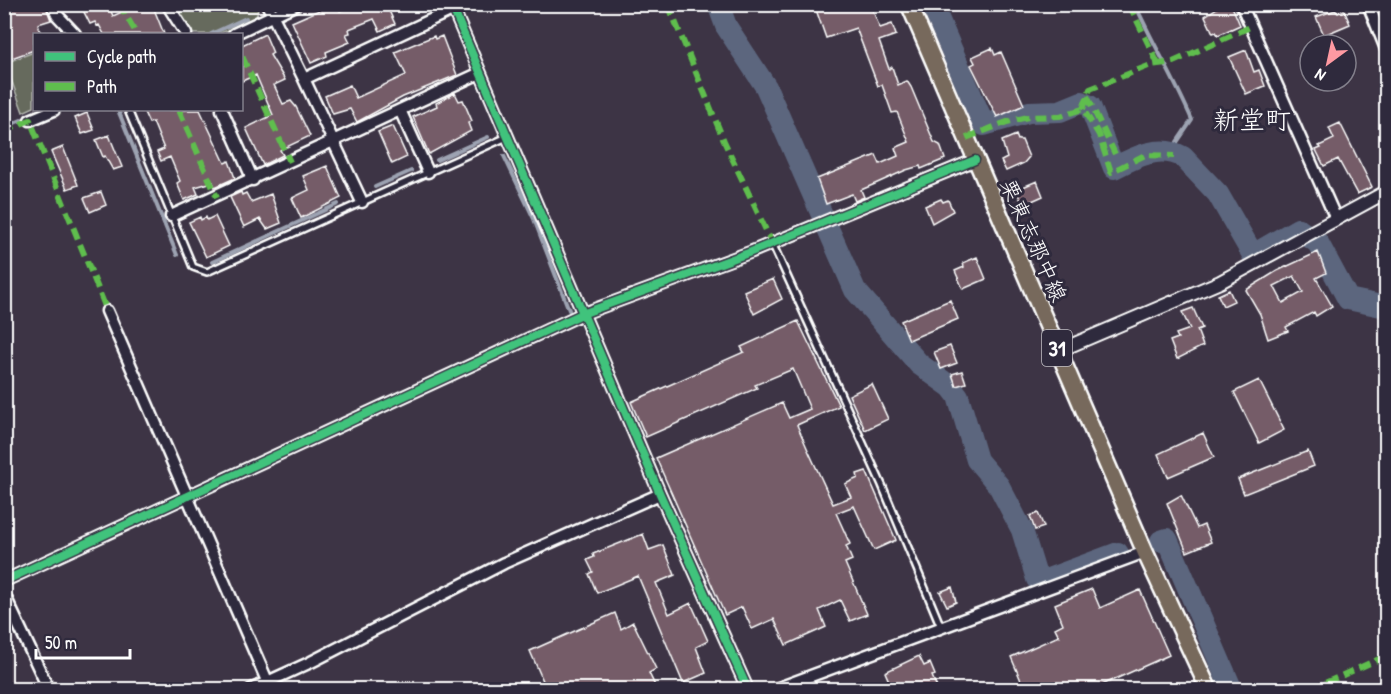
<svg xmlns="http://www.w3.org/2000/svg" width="1391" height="694" font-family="'Patrick Hand','Klee One',sans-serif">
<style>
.green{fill:#666b5d;stroke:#b2b5ae;stroke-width:1.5}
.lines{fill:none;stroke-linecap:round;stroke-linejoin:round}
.stream{stroke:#9da3b2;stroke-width:4}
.river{stroke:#5b667e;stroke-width:22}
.building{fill:#745c67;stroke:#fff;stroke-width:1.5;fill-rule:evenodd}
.service-casing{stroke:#fff;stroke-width:10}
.minor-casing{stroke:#fff;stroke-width:15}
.tertiary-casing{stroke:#fff;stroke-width:16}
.primary-casing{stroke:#fff;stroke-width:20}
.service{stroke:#2f2a3d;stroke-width:5}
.minor{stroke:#2f2a3d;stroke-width:10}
.tertiary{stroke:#2f2a3d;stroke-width:12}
.primary{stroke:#77695c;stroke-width:15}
.quiet{stroke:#5fbe4e;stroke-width:6;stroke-dasharray:12 6;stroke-linecap:butt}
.cycleway-casing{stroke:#2f2a3d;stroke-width:11}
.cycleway{stroke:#40c37c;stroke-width:8}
.labels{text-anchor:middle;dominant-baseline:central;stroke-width:6;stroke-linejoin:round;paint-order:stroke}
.shield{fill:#2f2a3d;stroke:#c1bfc5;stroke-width:1.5}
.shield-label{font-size:21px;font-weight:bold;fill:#fff}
.street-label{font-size:22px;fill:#fff;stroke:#2f2a3d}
.quarter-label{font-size:26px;fill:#fff;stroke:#2f2a3d}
</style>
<rect width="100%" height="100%" fill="#3d3445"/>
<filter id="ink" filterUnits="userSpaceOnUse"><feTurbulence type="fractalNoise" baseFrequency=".0167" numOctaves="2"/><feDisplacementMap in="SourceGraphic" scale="12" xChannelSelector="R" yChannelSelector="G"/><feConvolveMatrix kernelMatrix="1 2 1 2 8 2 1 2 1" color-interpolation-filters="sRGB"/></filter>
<g filter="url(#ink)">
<path class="green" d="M174,5H255L258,11L255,20L218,34H193Z
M34,52V107L23,112L5,63Z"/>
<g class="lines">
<path class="stream" d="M1135,4C1153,44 1175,80 1192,120L1177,142L1176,153
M211,34L246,18
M118,110L177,255
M4,128L21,120
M504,156L534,219L569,310
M437,160L488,137
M375,187L411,171
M212,262L338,204"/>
<path class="river" d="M718,4L726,26L766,87L855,290L919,364L951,387L958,396L977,460L999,486L1022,530L1037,579L1040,582L1118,553
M932,4L984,125L1029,112L1060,111L1082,102L1090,106L1114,168C1135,157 1160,144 1183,157L1218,194L1253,255L1298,229L1318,243L1348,299L1386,307
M1161,541L1167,539L1232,690"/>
</g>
<path class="building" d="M14,4H45L51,20L38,24L41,34H34V50L9,59L4,46V8Z
M96,4H108L113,16L133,7L131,4H152L164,34H104L99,25L97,26L95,22L90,24L83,10Z
M333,4H337L340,11L357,4H386L395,24L380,31L374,19L349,29L350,33L346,34L350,42L326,52L327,56L311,63L292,22Z
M814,4H870L880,28L892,24L896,35L879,41L889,69L892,67L898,85L907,81L911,87L934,142L940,145L945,159L921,169L920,166L906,170L875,184L861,190L864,197L855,201L852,194L826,204L817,179L876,155L880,164L898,156L895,148L909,142L897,112L892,113L882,85L878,86L856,28L826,38Z
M1223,4H1231L1240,25L1218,35L1216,32L1213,33L1205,16Z
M1335,10L1338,13L1344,10L1350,24L1324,35L1316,17Z
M265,34L273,53L270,55L285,80L274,85L283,104L291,101L296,107L310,136L280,150L283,155L263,165L246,128L273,115L256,75L242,81V45Z
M434,36L435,39L442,36L457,75L403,97L357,122L350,109L333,114L325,96L350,85L356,98L406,75L395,52Z
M992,48L995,55L1001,52L1024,105L997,117L971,65L975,63L972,57Z
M1246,50L1254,72L1259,70L1265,86L1246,94L1229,57Z
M455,93L459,101L463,100L472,121L468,123L471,131L429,154L413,117L437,106L436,103Z
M143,110H200L225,163L229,161L235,178L215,187L213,182L195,187L198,194L184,200L177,183L180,181L170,157L161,161L157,152L164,149L153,122L149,123Z
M87,113L94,130L82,134L75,118Z
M1340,123L1372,187L1357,194L1338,159L1324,166L1316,150L1321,148L1319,146L1334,139L1329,128Z
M393,126L407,157L392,164L378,132Z
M109,135L122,167L113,170L105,156L103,157L96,140Z
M1016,135L1018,140H1022L1029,157L1024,163L1006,171L1001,161L1007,158L1002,141Z
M63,147L78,185L67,189L51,152Z
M327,166L341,198L301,218L292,198L309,190L303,176Z
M1037,181L1043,196L1023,205L1016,190Z
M101,192L106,205L90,212L84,198Z
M241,192L242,195L246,193L251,202L271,194L281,223L267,229L260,219L244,227L230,197Z
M941,199L943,202L948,200L953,211L932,223L925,206Z
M215,216L229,246L206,257L189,222L200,217L201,220L206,217L207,220Z
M1318,252L1326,273L1316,278L1332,306L1316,316L1314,312L1286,327L1288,331L1268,339L1260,314L1246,290L1277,271ZM1294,276L1303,292L1283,303L1274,286Z
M977,257L986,279L963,289L955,271L964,267L963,263Z
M773,279L782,299L754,314L744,291Z
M1229,290L1234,301L1223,306L1218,295Z
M950,300L958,319L909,340L901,321Z
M1193,308L1202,328L1197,330L1203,346L1177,359L1170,341L1178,338L1176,334L1190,329L1182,312Z
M798,321L839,406L797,425L808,450L833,504L851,497L845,484L858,478L857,474L866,471L896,540L874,550L854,506L836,513L850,544L846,546L852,560L845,563L867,614L850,621L840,600L819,610L826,627L786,645L774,619L752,629L742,607L725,615L656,458L782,403L789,418L810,409L793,369L755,385L757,388L646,437L631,402L744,352L741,347Z
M950,346L957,363L941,369L934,352Z
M962,371L966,383L956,386L952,374Z
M1259,380L1284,430L1259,443L1234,392Z
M872,384L888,419L865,430L849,395Z
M1203,433L1214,457L1168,477L1158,454Z
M1308,451L1314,466L1244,494L1238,479Z
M1181,495L1197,528L1204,525L1211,542L1187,552L1167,503Z
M1038,513L1044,527L1035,530L1030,516Z
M643,534L649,550L663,545L675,575L656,583L669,614L691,603L708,641L696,647L706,673L683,683L638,576L597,593L589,574L593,572L587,560L594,557L593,554Z
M952,587L956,602L947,606L940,592Z
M1092,589L1100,608L1140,590L1169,655L1091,690H1025L1011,657L1059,636L1055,628L1063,624L1055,604Z
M615,613L621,629L633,622L656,669L649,673L657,690H615L614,686L605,690H547L530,651Z
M919,656L924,666L930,663L935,675L932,676L938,690H893L885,672Z"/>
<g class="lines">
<defs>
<path id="service" d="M128,110L193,267L207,272L507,137
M772,243L882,485L941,627"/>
<path id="minor" d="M52,4L57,15L75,34
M167,4L186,34
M267,4L304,79L465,4
M451,4L660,494L748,690
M1241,4L1336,219
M1368,4L1386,49
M234,34L297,4
M304,79L362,202
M222,110L253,180
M400,110L428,172
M30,120L54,110
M171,216L480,73
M107,311L271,690
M4,581L582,314L751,252L975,160
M4,594L49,690
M250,690L311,662L504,563L660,494
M773,690L1145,552"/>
<path id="tertiary" d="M1058,351L1220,282L1386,192"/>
<path id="primary" d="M909,4L1145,552L1209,690"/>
</defs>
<use href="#service" class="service-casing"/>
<use href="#minor" class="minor-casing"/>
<use href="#tertiary" class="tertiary-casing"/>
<use href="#primary" class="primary-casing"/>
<use href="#service" class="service"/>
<use href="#minor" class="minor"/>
<use href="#tertiary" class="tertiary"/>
<use href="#primary" class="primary"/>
<path class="quiet" d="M119,4L137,34
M668,4L724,141L772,243
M1129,4L1158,64
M242,56L290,162
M1087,96L1115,154
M1083,109L1090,89L1151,65L1173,62L1250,27
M179,110L217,197
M4,131L30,120L107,311
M966,138L1007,122L1028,117L1060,116L1083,109L1099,135L1111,172L1145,155L1174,156
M1309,690L1386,656"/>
<defs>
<path id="cycleway" d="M451,4L660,494L748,690
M4,581L582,314L751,252L975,160"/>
</defs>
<use href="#cycleway" class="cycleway-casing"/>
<use href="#cycleway" class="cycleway"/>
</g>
</g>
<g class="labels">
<rect class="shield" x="1042" y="330" width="30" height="36" rx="4.5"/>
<g class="shield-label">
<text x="1057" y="348">31</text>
</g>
<g class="street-label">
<text transform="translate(1034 240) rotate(66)">栗東志那中線</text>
</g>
<g class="quarter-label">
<text x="1252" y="119">新堂町</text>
</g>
</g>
<rect width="1391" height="694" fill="none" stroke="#2f2a3d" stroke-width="24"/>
<rect x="12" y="12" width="1367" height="670" fill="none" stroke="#fff" stroke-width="2" filter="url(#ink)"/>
<rect x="33" y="33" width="210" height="78" fill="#2f2a3d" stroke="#827f8b" stroke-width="1.5"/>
<rect x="45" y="52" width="30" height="9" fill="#40c37c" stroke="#827f8b" stroke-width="1.5"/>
<text x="87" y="63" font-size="18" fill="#ffffff">Cycle path</text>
<rect x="45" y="82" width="30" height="9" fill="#5fbe4e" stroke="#827f8b" stroke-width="1.5"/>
<text x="87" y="93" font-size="18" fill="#ffffff">Path</text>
<g transform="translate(1328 63) rotate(213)"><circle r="28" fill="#2f2a3d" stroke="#827f8b" stroke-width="1.5"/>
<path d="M0-4.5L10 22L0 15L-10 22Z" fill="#ff9aa2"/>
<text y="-9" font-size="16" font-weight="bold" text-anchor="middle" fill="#ffffff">N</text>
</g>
<path d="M36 649v9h94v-9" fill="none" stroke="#ffffff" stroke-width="3"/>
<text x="45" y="649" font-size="18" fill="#ffffff" stroke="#2f2a3d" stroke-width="4.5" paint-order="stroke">50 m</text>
</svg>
